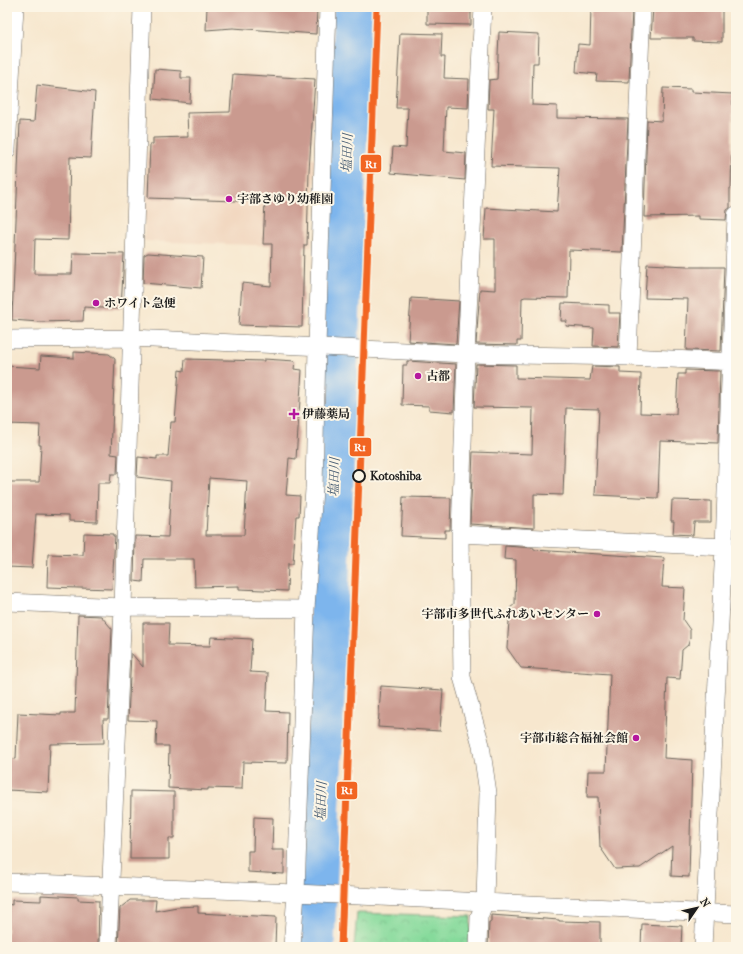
<svg xmlns="http://www.w3.org/2000/svg" width="743" height="954" font-family="'IM FELL French Canon','Noto Serif JP',serif">
<style>
.built{fill:#f1d5bd}
.park{fill:url(#park-crowns);stroke:#517b5c}
.lines{fill:none;stroke-linecap:round;stroke-linejoin:round}
.river{stroke:#7db5ed;stroke-width:39}
.building{fill:#ca9a8f;fill-rule:evenodd}
.minor-casing{stroke:#69635a;stroke-width:18}
.minor{stroke:#fff;stroke-width:17}
.rail-1-casing{stroke:#fcf5e5;stroke-width:10}
.rail-1{stroke:#f26522;stroke-width:7}
.poi-dot{fill:#b5179e;stroke:#fcf5e5;stroke-width:1.5}
.stop-dot{fill:#fcf5e5;stroke:#1c1c1c;stroke-width:2}
.labels{text-anchor:middle;dominant-baseline:central;stroke-width:4;stroke-linejoin:round;paint-order:stroke}
.poi-label{font-size:12px;font-weight:bold;fill:#1c1c1c;stroke:#fcf5e5;text-anchor:start}
.stop-label{font-size:12px;font-weight:bold;fill:#1c1c1c;stroke:#fcf5e5;text-anchor:start}
.water-label{font-size:13px;font-style:italic;fill:#435970;stroke:#fcf5e5}
.line-badge{stroke:#fcf5e5;stroke-width:1.5}
.badge-label{font-size:11px;text-anchor:middle;font-weight:bold;fill:#fff}
</style>
<defs>
<pattern id="park-crowns" width="20" height="18" patternUnits="userSpaceOnUse"><rect width="20" height="18" fill="#86da9b"/><path d="M2 6a3 3 0 1 1 6 0M12 15a3 3 0 1 1 6 0" fill="none" stroke="#73ba85"/></pattern>
</defs>
<rect width="100%" height="100%" fill="#fcf5e5"/>
<filter id="ink" filterUnits="userSpaceOnUse"><feTurbulence type="fractalNoise" baseFrequency=".025" numOctaves="2"/><feDisplacementMap in="SourceGraphic" scale="8" xChannelSelector="R" yChannelSelector="G"/><feConvolveMatrix kernelMatrix="1 2 1 2 8 2 1 2 1" color-interpolation-filters="sRGB"/></filter>
<filter id="wash" filterUnits="userSpaceOnUse"><feTurbulence type="fractalNoise" baseFrequency=".012" numOctaves="4" result="noise"/><feDisplacementMap in="SourceGraphic" scale="16" xChannelSelector="R" yChannelSelector="G"/><feGaussianBlur stdDeviation="0.9" result="paint"/><feColorMatrix in="noise" values="0 0 0 0 0 0 0 0 0 0 0 0 0 0 0 0 0 1.4 0 .05"/><feComposite in="paint" operator="in"/></filter>
<g filter="url(#wash)">
<rect width="100%" height="100%" fill="#f7e7ce"/>
<path class="built" d="M146,152L315,158L312,247L144,241Z"/>
<path class="park" d="M357,913L471,916L470,947H354Z"/>
<g class="lines">
<path class="river" d="M315,947L353,7"/>
</g>
<g id="blocks">
<path class="building" d="M207,7H317L316,34L233,28L206,30Z
M427,7H471V25L427,24Z
M591,7L632,9L629,82L596,81L597,74L576,72L578,44L590,45Z
M653,7H722V42L693,41V38H651Z
M499,32L539,34L538,63H533L532,105L557,106V118L628,119L622,252L569,250L568,298L525,297L522,298L521,341H517V345L476,344L480,289L495,290V239H484L486,208L557,212L560,168L491,166L494,109H488L489,80L497,79Z
M400,33L442,34L441,57H445L444,78L469,79L468,108L446,107L444,151L466,153L465,180L391,173L393,147L406,148L408,108H396Z
M155,69L181,71V78H191L190,103L153,99Z
M233,74L315,79L309,171L307,245H304L302,327L239,325L242,283L271,286L272,244H263L265,202L148,198L150,144H153V138L188,137L187,113L230,112Z
M37,85L95,92L91,158L70,157L68,240L35,239L34,274H72L73,253L124,254L121,309L84,307L83,321L39,322L12,320L20,121L34,122Z
M663,88L691,89V92L733,94L731,188H730V208L727,210L726,220L699,219V216L644,217L647,120L662,121Z
M148,253L203,257L201,288L143,283L144,255Z
M647,264L688,266V267H724L721,351L686,350L688,299L645,298Z
M411,298L459,301L456,344L408,341Z
M562,303L609,305V313H620L618,347L593,346L594,328L566,326L567,321H561Z
M74,352L109,354L115,359L111,454L118,455L117,474H111L110,483H98L97,522L69,521V515L36,514L32,568L7,567L9,514H7V482H39L41,445H39L40,425L7,424V366L40,368L41,356L74,358Z
M185,359L264,361V359L295,361L294,369L302,370L296,459L289,458L286,495L300,496L299,516H296L293,564H288L287,591L239,589V586L195,587L194,559H144L143,582L134,581L135,536L168,537L171,481L137,477L138,457L157,459V456H168L171,422H175L179,370L184,371ZM209,478L247,481L244,535H206Z
M407,361L456,364L454,412L429,410V406L402,405L403,365H407Z
M476,364L516,365V378L590,380L592,366L620,367V373L641,374L640,413L676,414L678,374H685V370L720,371L718,443L660,441L658,498L595,495L599,409L566,408L563,495L534,494V528L470,524L473,452L532,454L533,408L474,407Z
M403,497L451,498L450,530H445V538L401,536Z
M672,500L711,501V522H694L693,535L673,534L674,521H671Z
M84,533L113,534V536H115L112,589L47,587L48,554L83,555Z
M505,546L534,548V550L664,558L662,587L685,588L683,620L690,630V638L688,645L682,650L680,679L667,678L664,758L692,760L689,877L671,876L672,846L640,868L615,869L600,847L598,797H587L588,771H606L610,674L521,668L507,648L510,608L515,604L516,560L504,559Z
M78,615L101,616L112,629L108,719H103L104,743L50,744L48,792L7,790V758L16,759L18,713L61,715V713H75Z
M143,623H169L168,645L210,646L211,637L252,639L250,672L268,673L266,711L288,712L287,763L243,762L242,789L208,788V790L168,788L169,746H156L157,721L128,720L131,653L143,667Z
M381,686L443,690L440,731L378,727Z
M131,791L174,792V838H169V859H130Z
M254,817L273,818L272,850H284V874L248,872V851H253Z
M41,895L78,897V900L99,901L98,947L28,945V947H7V904L12,905V900L41,901Z
M130,900H156L155,911L177,907L198,906V913L276,917L275,947H118L120,908Z
M491,915L559,920V921L600,922V947H488L489,922H491Z
M642,924L682,926L681,947L641,946Z"/>
</g>
</g>
<g filter="url(#ink)">
<use href="#blocks" fill-opacity="0" stroke="#69635a" stroke-width="1"/>
<g class="lines">
<defs>
<path id="minor" d="M7,150L15,7
M7,339L132,338L466,354L628,357L736,362
M628,357L642,7
M460,534L724,547
M7,602L123,607L306,609
M7,882L296,893L736,914
M108,947L123,607L142,7
M292,947L296,893L306,609L314,489L317,346L328,7
M478,947L479,917L485,901L488,793L481,745L462,677L460,534L466,354L483,7
M703,947L724,547L736,215"/>
</defs>
<use href="#minor" class="minor-casing"/>
<use href="#minor" class="minor"/>
<defs>
<path id="rail-1" d="M341,947L377,7"/>
</defs>
<use href="#rail-1" class="rail-1-casing"/>
<use href="#rail-1" class="rail-1"/>
</g>
</g>
<g class="poi-dot">
<circle cx="229" cy="199" r="4"/>
<circle cx="96" cy="303" r="4"/>
<circle cx="418" cy="376" r="4"/>
<path d="M292 408h4v4h4v4h-4v4h-4v-4h-4v-4h4z"/>
<circle cx="597" cy="614" r="4"/>
<circle cx="636" cy="738" r="4"/>
</g>
<circle class="stop-dot" cx="359" cy="476" r="6"/>
<g class="labels">
<g class="poi-label">
<text x="237" y="199">宇部さゆり幼稚園</text>
<text x="104" y="303">ホワイト急便</text>
<text x="426" y="376">古都</text>
<text x="302" y="414">伊藤薬局</text>
<text x="589" y="614" text-anchor="end">宇部市多世代ふれあいセンター</text>
<text x="628" y="738" text-anchor="end">宇部市総合福祉会館</text>
</g>
<g class="stop-label">
<text x="370" y="476">Kotoshiba</text>
</g>
<g class="water-label">
<text transform="translate(347 153) rotate(-88)">塩田川</text>
<text transform="translate(334 477) rotate(-88)">塩田川</text>
<text transform="translate(321 801) rotate(-88)">塩田川</text>
</g>
</g>
<g class="line-badge">
<rect x="360" y="154" width="22" height="19" rx="4" fill="#f26522"/>
<rect x="349" y="437" width="23" height="20" rx="4" fill="#f26522"/>
<rect x="336" y="781" width="22" height="19" rx="4" fill="#f26522"/>
</g>
<g class="badge-label">
<text x="371" y="168">R1</text>
<text x="360" y="451">R1</text>
<text x="347" y="794">R1</text>
</g>
<rect width="743" height="954" fill="none" stroke="#fcf5e5" stroke-width="24"/>
<g transform="translate(697 908) rotate(56)" stroke="#fcf5e5" stroke-width="3" paint-order="stroke">
<path d="M0-3L7 15L0 10L-7 15Z" fill="#1c1c1c"/>
<text y="-6" font-size="11" font-weight="bold" text-anchor="middle" fill="#1c1c1c">N</text>
</g>
</svg>
